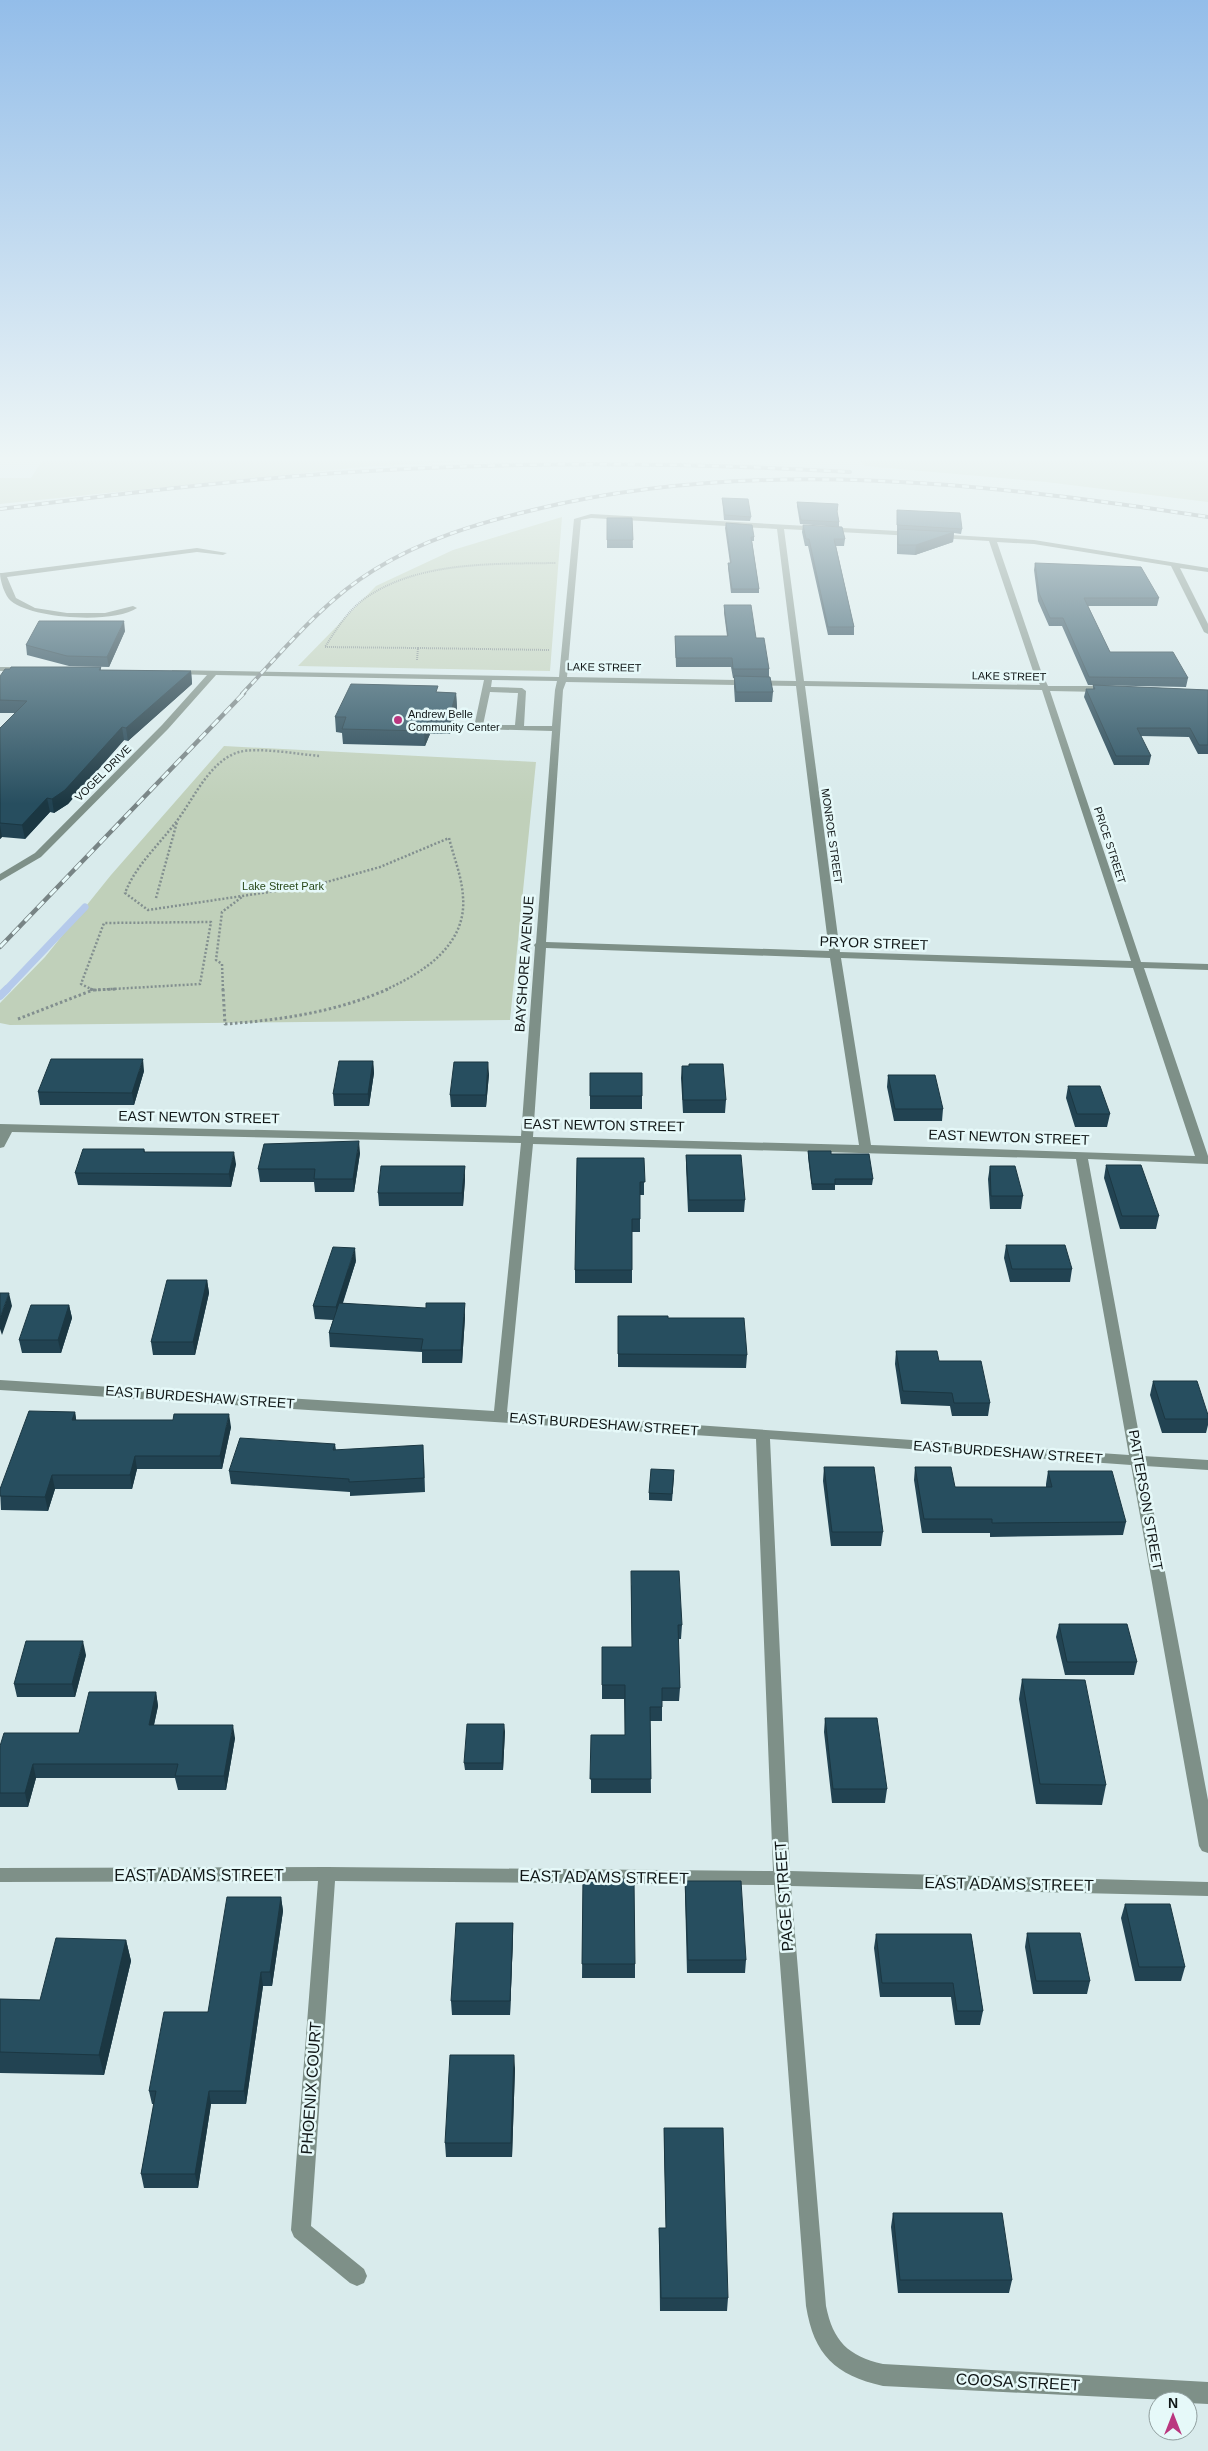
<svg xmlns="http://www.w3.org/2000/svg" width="1208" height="2451" font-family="Helvetica,sans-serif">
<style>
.green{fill:#c0d0ba}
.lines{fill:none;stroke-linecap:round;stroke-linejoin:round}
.stream-far1{stroke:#b5caeb;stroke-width:7}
.stream{stroke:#b5caeb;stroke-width:8}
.path-far2{stroke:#828f8f;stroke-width:2;stroke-dasharray:1 1;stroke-linecap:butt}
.path-far1{stroke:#828f8f;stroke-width:2.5;stroke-dasharray:2 2;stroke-linecap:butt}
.path{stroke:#828f8f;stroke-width:3;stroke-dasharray:2.5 2.5;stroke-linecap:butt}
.minor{fill:#7e9088;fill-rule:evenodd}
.rail-far1-casing{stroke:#788485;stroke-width:4}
.rail-casing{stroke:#788485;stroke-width:4.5}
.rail-far1{stroke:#e6f9f9;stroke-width:2.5;stroke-dasharray:7;stroke-linecap:butt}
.rail{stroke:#e6f9f9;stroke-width:3;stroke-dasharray:9;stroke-linecap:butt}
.wall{fill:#224352}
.shaded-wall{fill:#1b3742}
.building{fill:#274e5f;stroke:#1b3742}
.poi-dot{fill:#ba377f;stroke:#e6f9f9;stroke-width:2}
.labels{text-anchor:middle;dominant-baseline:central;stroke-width:5;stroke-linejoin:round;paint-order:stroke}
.far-street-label{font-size:11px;fill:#111717;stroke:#e6f9f9}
.far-poi-label{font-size:11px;fill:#111717;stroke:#e6f9f9;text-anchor:start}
.far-park-label{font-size:11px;fill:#284819;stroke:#e6f9f9}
.street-label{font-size:14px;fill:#111717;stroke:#e6f9f9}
.near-street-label{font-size:16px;fill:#111717;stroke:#e6f9f9}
</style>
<rect width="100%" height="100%" fill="#d9ebec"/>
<path class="green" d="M42,461H475L362,467L0,504V478H31Z
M860,461H1208V502L1046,482L865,466Z
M562,517L550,671L298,666L376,586L453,550Z
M224,746L536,762L510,1020L10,1025L0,1023V1003L45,957L111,875Z"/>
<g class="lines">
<path class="stream-far1" d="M6,990L85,907"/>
<path class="stream" d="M0,996L7,989"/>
<path class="path-far2" d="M418,648L549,650
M417,660L418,648L325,647C337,628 350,607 370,595C423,561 496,564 556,563"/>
<path class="path-far1" d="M319,756C299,754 257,747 239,752C209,761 194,799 176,822C158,846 136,865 125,893L148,910L316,885L380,867L449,838C454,858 462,877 463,897C467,945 423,973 385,990
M156,898L177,822
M93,990L81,984L104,923L211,922L200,984L95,990
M223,990L222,964L216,960L222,912L242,897"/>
<path class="path" d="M90,989L93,990
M223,989L225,1024C281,1020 336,1012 388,989
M93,990L117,989
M18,1019L93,990"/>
<path class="minor" d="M591,514L916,532L917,534L913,536L784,529L804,681L1040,685L1033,671L989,541L938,538H935V534L1034,540L1208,568V572L1180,568L1208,624V634L1204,632L1171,566L1034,544L997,542L1041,671L1048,686H1102L1106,689L1102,692L1050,691L1141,962L1208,964V970L1144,968L1208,1156V1164L1088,1159L1143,1456L1208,1460V1470L1145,1466L1208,1800V1853L1202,1851L1199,1846L1131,1465L770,1439L790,1871L1208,1882V1896L791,1886L826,2306C833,2341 848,2356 883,2364L1208,2382V2404L1188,2403V2401L883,2386C835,2375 814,2355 806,2306L774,1885L335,1881L311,2226L364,2269L367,2276L364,2283L357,2286L350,2283L294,2237L291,2230L318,1881L0,1882V1868L327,1867L773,1871L756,1439L0,1390V1380L494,1411L521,1143L12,1132L4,1147L0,1148V1124L521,1136L535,947L534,945L536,943L552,731L475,729L474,727L484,680L216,675L168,729L41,857L0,881V874L35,853L162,725L207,675L175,674H172V670L559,677L574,519ZM591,518L777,529L796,681L567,677L581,520ZM492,680L557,681L555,690L552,726H524L526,691L522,688L491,687ZM566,682L796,686L829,951L546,942L563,690ZM805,686L1042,690L1131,961L840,952ZM490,692L518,693L515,725H483ZM546,948L830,958L859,1145L533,1137ZM841,958L1133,968L1195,1156L871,1145ZM533,1144L1076,1159L1129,1455L507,1412Z
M197,548L227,553L223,555L197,552L7,577L16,598L35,608L67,613H105L133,606L137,608C114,624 33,619 11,601C5,596 0,581 0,573H2Z
M0,667H27L31,669L27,671H0Z"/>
<defs>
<path id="rail-far1" d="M0,509C112,495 224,481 336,473C507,461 679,462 850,472
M242,694C283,651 323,601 374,570C422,540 478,523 533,510C754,456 986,483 1208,517"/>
<path id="rail" d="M0,947L244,693"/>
</defs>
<use href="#rail-far1" class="rail-far1-casing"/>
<use href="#rail" class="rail-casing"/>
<use href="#rail-far1" class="rail-far1"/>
<use href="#rail" class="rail"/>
</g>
<path class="wall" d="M722,498L751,517L750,521L724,520Z
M797,502L838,509L837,512L839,522V527L800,524L797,506Z
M897,510L962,529L961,534L954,533L953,542L915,555L897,554Z
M607,518H632L633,548H607Z
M726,523L754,537V541H752L759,589V593H731L728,568V563H730L725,528Z
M803,525L845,539L844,546H836L854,627V635H828L808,546H805L802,532Z
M1035,563L1159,598L1157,606H1088L1110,652L1188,678L1186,687L1088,685L1062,626H1049L1038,601L1034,570Z
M724,605L756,638L769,669V677L773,692L772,702H735L734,687V678H733L731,667H676L675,636H727L724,613Z
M125,631L109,667L69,666L27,655L26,645Z
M101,667V670L191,671L192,684L128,741L124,740L68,804L54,813L50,812L25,839L2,837L0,839V728L15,713H0V676Z
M1093,685L1208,690V754H1198L1189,737L1141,736L1151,756L1149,765H1114L1084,697L1086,689H1093Z
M438,692L456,693L457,708L450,734H430L425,746L343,744L342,733L336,732L335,717Z
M373,1061L374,1073L369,1106H334L333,1094Z
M682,1066L726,1100L725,1113H683L681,1078Z
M144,1071L134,1105H40L38,1092Z
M590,1073L642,1096V1109H590Z
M489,1074L486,1107H451L450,1095Z
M888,1075L943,1109L942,1121H894L887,1087Z
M1068,1086L1110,1114L1107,1127H1075L1066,1098Z
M144,1149L145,1152L236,1164L231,1187L78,1185L75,1173Z
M808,1151L831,1154L873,1179L872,1185H835V1190H812L808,1157Z
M360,1153L354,1192H315L314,1182H260L258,1169Z
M686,1155L745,1200L744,1212H688L686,1167Z
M644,1158V1195H640V1232H632V1283H575V1270Z
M1106,1165L1159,1216L1156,1229H1120L1104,1178Z
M990,1166L1023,1196L1021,1209H990L988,1179Z
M465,1179L463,1206H379L378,1193Z
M1006,1245L1072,1269L1070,1282H1010L1004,1258Z
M356,1261L343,1303L465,1317L462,1363H422V1352L330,1347L329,1333L333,1320L315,1319L313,1306Z
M207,1280L209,1293L195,1355H153L151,1342Z
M69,1305L72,1318L61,1353H22L19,1340Z
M618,1316L668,1318L747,1355L746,1368L618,1367Z
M896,1351L939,1361L990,1403L988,1416H952L950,1406L901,1404L895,1364Z
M1153,1381L1208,1415V1425L1206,1433H1162L1150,1395Z
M75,1412L76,1420L231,1427L222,1469H137L132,1489H55L48,1511L1,1510L0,1489Z
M335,1444L336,1450L424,1459L425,1492L350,1496V1492L231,1484L229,1471Z
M824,1467L883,1532L881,1546H831L823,1481Z
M915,1467L955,1487H1046V1484L1048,1471L1126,1522L1123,1535L990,1537V1533H922L914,1480Z
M674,1477L672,1501L649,1500V1493Z
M631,1585L682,1625L681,1639H678L680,1688L679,1701H662V1721H650L651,1793H591V1735H625L624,1699H602V1647H632Z
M1059,1624L1137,1662L1134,1675H1065L1056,1637Z
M86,1655L75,1697H17L14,1684Z
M1022,1679L1106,1785L1102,1805L1036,1804L1019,1699Z
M156,1692L158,1706L154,1725L235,1738L226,1790H178L175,1778H36L28,1807H0V1746L79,1733Z
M825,1718L887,1789L885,1803H832L824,1732Z
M505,1731L503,1770H465L464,1763Z
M583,1879L635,1964V1978H582Z
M685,1881L746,1960L745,1973H687L685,1895Z
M281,1897L283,1911L272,1986H263L246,2104H211L198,2188H144L141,2174L154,2104H152L149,2091L208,2012Z
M1125,1904L1185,1967L1181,1981H1135L1121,1918Z
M513,1923V1937L510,2015H452L451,2001Z
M1027,1933L1090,1981L1087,1994H1033L1025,1947Z
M876,1934H971L983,2011L980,2025H955L951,1997H880L874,1948Z
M126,1940L131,1961L104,2075L0,2073V1999L40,2000Z
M515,2068L512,2157H446L445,2143Z
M664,2128L728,2298L727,2311H660L659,2228H666L664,2141Z
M893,2213L1012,2280L1009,2293H898L891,2227Z"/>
<path class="shaded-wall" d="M954,532L953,542L915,555L916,545Z
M124,621L125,631L109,667L107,657Z
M191,671L192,684L128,741L126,728Z
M456,693L457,708L450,734L449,719Z
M429,719L430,734L425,746L424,731Z
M122,727L124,740L68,804L54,813L52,799Z
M47,798L50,812L25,839L22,825Z
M0,825L2,837L0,839Z
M143,1059L144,1071L134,1105L132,1093Z
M373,1061L374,1073L369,1106L368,1094Z
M488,1062L489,1074L486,1107V1095Z
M359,1141L360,1153L354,1192L353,1179Z
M234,1152L236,1164L231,1187L229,1174Z
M465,1166V1179L463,1206L462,1193Z
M355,1248L356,1261L337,1320L336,1307Z
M207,1280L209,1293L195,1355L193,1342Z
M9,1293L12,1306L2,1335L0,1329V1318Z
M465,1303V1317L462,1363L461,1350Z
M69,1305L72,1318L61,1353L58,1340Z
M75,1412L77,1425L72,1420Z
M229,1414L231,1427L222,1469L220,1456Z
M135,1456L137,1469L132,1489L130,1475Z
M52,1475L55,1489L48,1511L45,1497Z
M83,1641L86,1655L75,1697L72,1684Z
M156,1692L158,1706L151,1738L149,1725Z
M504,1724L505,1731L503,1770L502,1763Z
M233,1725L235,1738L226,1790L224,1776Z
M33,1764L36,1778L28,1807L25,1793Z
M281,1897L283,1911L272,1986L270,1972Z
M513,1923V1937L510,2015V2001Z
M126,1940L131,1961L104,2075L99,2055Z
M261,1972L263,1986L246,2104L244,2091Z
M514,2055L515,2068L512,2157L511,2143Z
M209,2091L211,2104L198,2188L195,2174Z"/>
<path class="building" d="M722,498L748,499L751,517L725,515Z
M797,502L838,504L837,511L839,522L801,520Z
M897,510L960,513L962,529L897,525Z
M607,518H632L633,540H607Z
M726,523L752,525L754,537H751L759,589H732L728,563H731Z
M803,525L842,527L845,539H834L854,627H828L809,539H806Z
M898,529L954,532L916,545H898Z
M1035,563L1141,567L1159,598H1084L1110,652H1173L1188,678L1089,677L1063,618H1050L1039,593Z
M724,605H751L756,638H764L769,669H733L732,658H676L675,636H728Z
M39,621H124L107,657L67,656L26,645Z
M11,667H101L99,670L191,671L126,728L122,727L65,790L52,799L47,798L22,825L0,823V728L27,701L0,700V676L5,669H10Z
M734,676L770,677L773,692H736Z
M351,684L438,686L436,692L456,693L449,719H429L424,731L342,729L346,717H335Z
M1093,685L1208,690V745H1199L1190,728H1137L1151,756H1116L1086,689H1095Z
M51,1059H143L132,1093L38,1092Z
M339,1061H373L368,1094H333Z
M454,1062H488L486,1095H450Z
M689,1064H723L726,1100H683L682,1066H689Z
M590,1073H642V1096H590Z
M888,1075H935L943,1109H895Z
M1068,1086H1100L1110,1114H1077Z
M359,1141L353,1179H314L315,1169H258L264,1144Z
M83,1149H144V1152H234L229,1174L75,1173Z
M808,1151H831V1154H869L873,1179H835V1184H812Z
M686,1155H741L745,1200H689Z
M577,1158H644L645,1182H640V1219H632V1270H575Z
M1106,1165H1141L1159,1216H1122Z
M381,1166H465L462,1193H378Z
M990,1166H1015L1023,1196H991Z
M1006,1245H1065L1072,1269H1012Z
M333,1247L355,1248L336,1307L313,1306Z
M167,1280H207L193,1342H151Z
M0,1293H9L0,1318Z
M339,1303L426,1308V1303H465L461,1350H421L423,1339L329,1333Z
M31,1305H69L58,1340H19Z
M618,1316H668V1318H744L747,1355L618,1354Z
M896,1351H937L939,1361H981L990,1403H954L952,1393L903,1391Z
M1153,1381H1197L1208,1415V1419H1165Z
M29,1411L75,1412L72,1420H173L174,1414H229L220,1456H135L130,1475H52L45,1497L0,1496V1489Z
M240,1438L335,1444L333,1450L423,1445L424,1478L349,1482V1479L229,1471Z
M824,1467H874L883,1532H832Z
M915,1467H951L955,1487H1052L1048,1471H1112L1126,1522L992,1523V1519H924Z
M651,1469L674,1470L672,1494L649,1493Z
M631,1571H679L682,1625H678L680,1688H662V1707H650L651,1779H590L591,1735H625V1685H602V1647H632Z
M1059,1624H1127L1137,1662H1067Z
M26,1641H83L72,1684H14Z
M1022,1679L1085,1680L1106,1785L1040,1784Z
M89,1692H156L149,1725H233L224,1776H175L178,1764H33L25,1793H0V1746L4,1733H79Z
M825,1718H877L887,1789H833Z
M467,1724H504L502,1763H464Z
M583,1879H634L635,1964H582Z
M685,1881H741L746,1960H688Z
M227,1897H281L270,1972H261L244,2091H209L195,2174H141L156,2091H149L164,2012H208Z
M1125,1904H1170L1185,1967H1139Z
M456,1923H513L510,2001H451Z
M1027,1933H1080L1090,1981H1036Z
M876,1934H971L983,2011H957L953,1983H882Z
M56,1938L126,1940L99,2055L0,2052V1999L40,2000Z
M450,2055H514L511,2143H445Z
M664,2128H723L728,2298H661L659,2228H666Z
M893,2213H1002L1012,2280H900Z"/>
<linearGradient id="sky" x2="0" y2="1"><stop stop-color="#93bde9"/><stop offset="0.57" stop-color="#eef6f6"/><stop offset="1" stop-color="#eef6f6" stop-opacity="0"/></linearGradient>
<rect width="1208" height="804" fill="url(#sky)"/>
<circle class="poi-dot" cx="398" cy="720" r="5"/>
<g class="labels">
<g class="far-street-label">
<text transform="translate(604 667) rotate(1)">LAKE STREET</text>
<text transform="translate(1009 676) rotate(1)">LAKE STREET</text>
<text transform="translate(103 773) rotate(-45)">VOGEL DRIVE</text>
<text transform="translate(832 836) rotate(82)">MONROE STREET</text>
<text transform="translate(1110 845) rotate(72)">PRICE STREET</text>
</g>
<g class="far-poi-label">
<text x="408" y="714">Andrew Belle<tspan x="408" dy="13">Community Center</tspan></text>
</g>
<g class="far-park-label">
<text x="283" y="886">Lake Street Park</text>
</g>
<g class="street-label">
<text transform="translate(874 943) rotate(2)">PRYOR STREET</text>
<text transform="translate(524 964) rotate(-86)">BAYSHORE AVENUE</text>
<text transform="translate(199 1117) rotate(1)">EAST NEWTON STREET</text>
<text transform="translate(604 1125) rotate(1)">EAST NEWTON STREET</text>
<text transform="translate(1009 1137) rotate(2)">EAST NEWTON STREET</text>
<text transform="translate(200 1397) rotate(4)">EAST BURDESHAW STREET</text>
<text transform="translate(604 1424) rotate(4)">EAST BURDESHAW STREET</text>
<text transform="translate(1008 1452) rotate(4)">EAST BURDESHAW STREET</text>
<text transform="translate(1146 1500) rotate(80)">PATTERSON STREET</text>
</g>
<g class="near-street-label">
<text x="199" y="1875">EAST ADAMS STREET</text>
<text transform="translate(604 1877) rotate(1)">EAST ADAMS STREET</text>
<text transform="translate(1009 1884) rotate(1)">EAST ADAMS STREET</text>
<text transform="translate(784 1896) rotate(-94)">PAGE STREET</text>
<text transform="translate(311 2088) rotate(-86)">PHOENIX COURT</text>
<text transform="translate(1018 2382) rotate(3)">COOSA STREET</text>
</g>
</g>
<g transform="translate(1173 2416)"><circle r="24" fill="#e6f9f9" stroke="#919f9f"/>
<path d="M0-4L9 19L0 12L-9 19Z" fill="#ba377f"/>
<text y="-8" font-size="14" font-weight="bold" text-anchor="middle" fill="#111717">N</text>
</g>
</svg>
